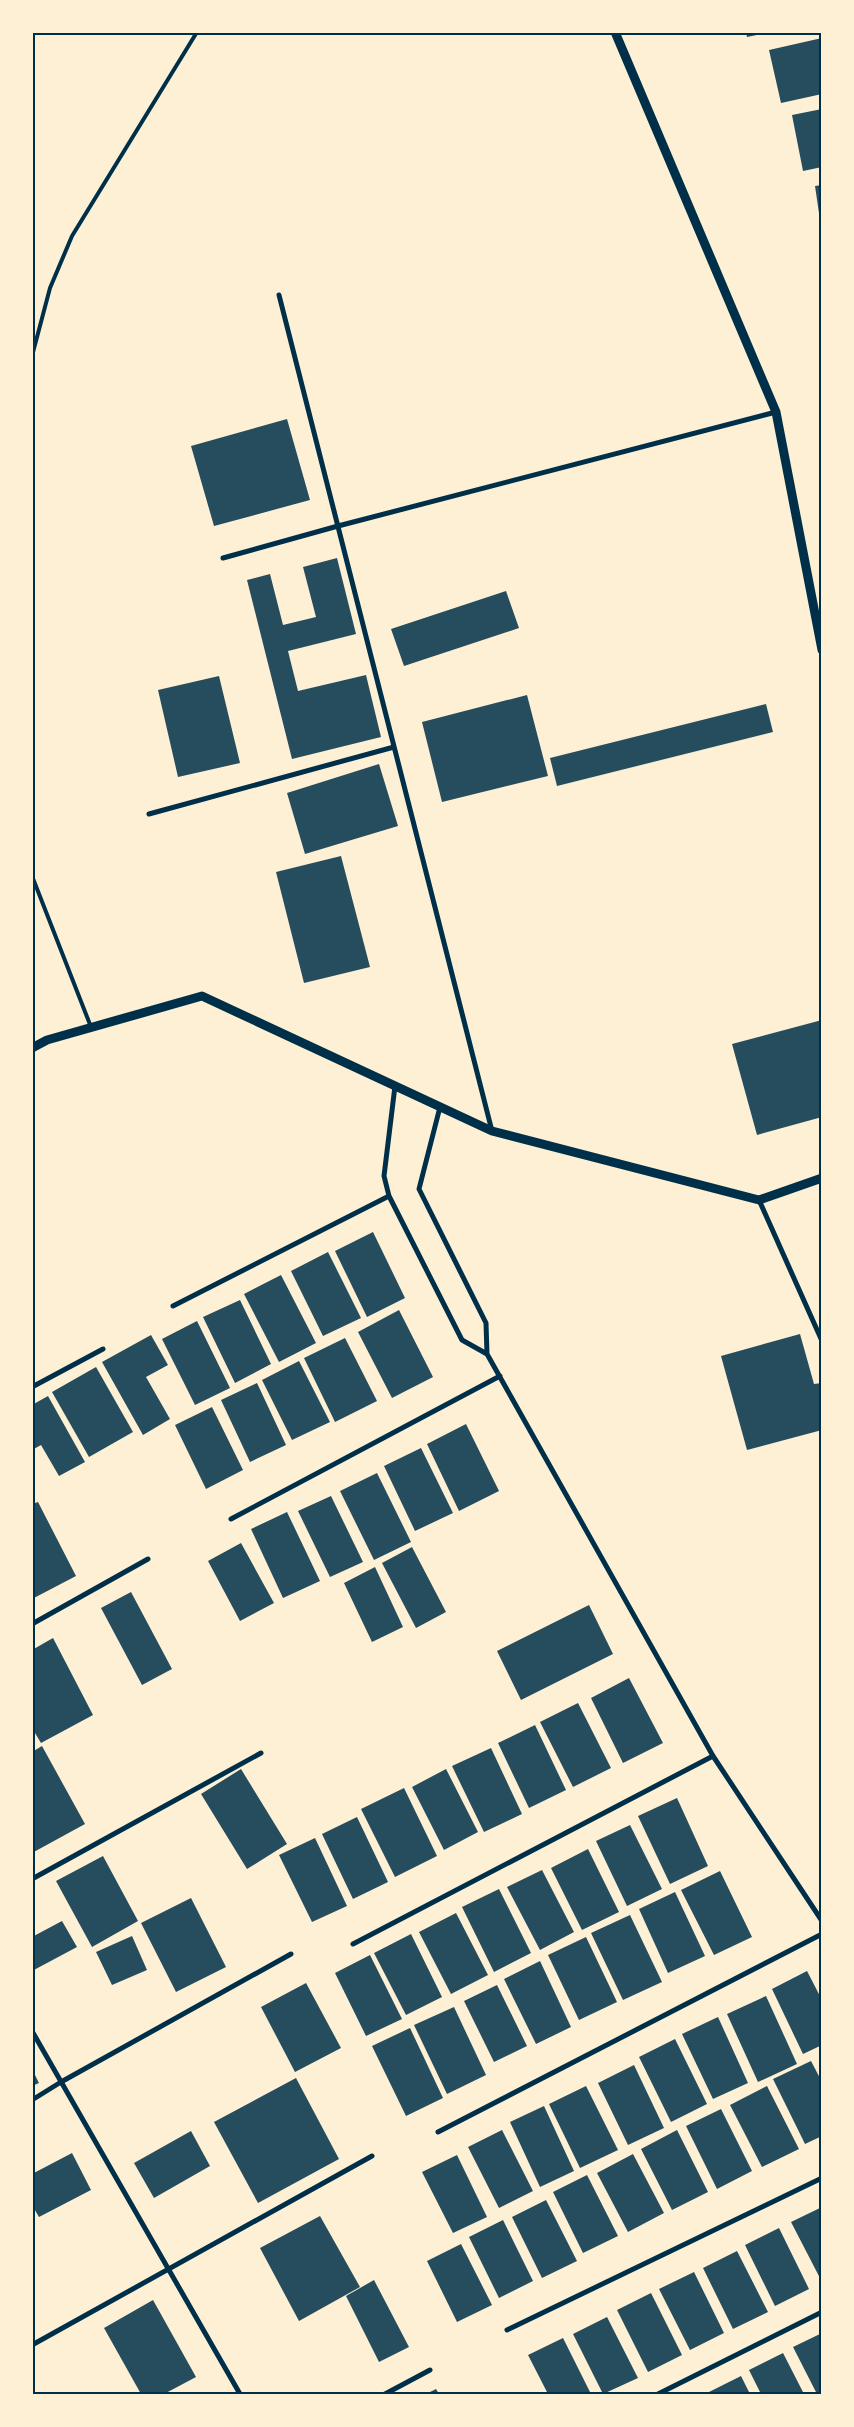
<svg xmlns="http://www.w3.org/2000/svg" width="854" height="2427" font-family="'Work Sans',sans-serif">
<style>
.building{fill:#264d5e}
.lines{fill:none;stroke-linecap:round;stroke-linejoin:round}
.service{stroke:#003049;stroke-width:4}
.minor{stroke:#003049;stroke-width:5}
.tertiary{stroke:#003049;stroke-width:9}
.neatline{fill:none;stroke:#003049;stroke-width:2}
</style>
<rect width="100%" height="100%" fill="#fdf0d5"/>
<path class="building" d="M746,32H767V33L747,37Z
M822,38V94L781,103L769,50Z
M822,109V167L803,171L792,115Z
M822,185V220H820L815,186Z
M287,419L310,500L214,526L191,446Z
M337,558L356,634L288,651L298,691L366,675L381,737L292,759L247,580L270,574L283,625L316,617L303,567Z
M506,591L519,628L404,666L391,629Z
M219,676L240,763L178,777L158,690Z
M527,695L548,776L442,802L422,722Z
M766,704L773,732L557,786L550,758Z
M379,764L398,826L305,854L287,793Z
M341,856L370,967L304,983L276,872Z
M822,1020V1117L757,1135L732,1044Z
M373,1232L405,1298L367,1317L335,1251Z
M328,1252L361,1318L323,1336L291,1271Z
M281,1275L316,1343L279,1362L244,1294Z
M240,1300L271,1364L235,1383L203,1317Z
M399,1310L433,1377L392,1398L358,1332Z
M197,1321L230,1388L195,1405L162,1339Z
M800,1334L814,1384L822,1383V1430L747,1450L721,1356Z
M151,1335L168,1365L146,1377L170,1419L143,1435L102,1362Z
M345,1338L377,1401L335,1422L304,1358Z
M299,1361L330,1422L292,1440L262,1380Z
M96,1367L133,1432L89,1457L52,1392Z
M257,1383L286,1445L250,1462L221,1400Z
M48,1396L85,1462L59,1476L41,1445L32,1450V1405Z
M212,1407L243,1470L206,1489L175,1425Z
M466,1424L499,1491L459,1511L427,1444Z
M421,1448L453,1513L415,1531L384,1466Z
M377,1473L411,1542L374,1560L340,1491Z
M331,1496L363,1562L330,1577L298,1511Z
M38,1502L76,1576L32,1599V1504Z
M287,1512L320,1581L283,1598L251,1529Z
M241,1543L274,1603L240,1621L208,1561Z
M412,1547L446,1612L416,1628L382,1563Z
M375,1567L403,1627L372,1642L344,1583Z
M131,1592L172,1669L142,1685L101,1608Z
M589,1605L613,1654L521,1700L497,1651Z
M53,1638L93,1715L41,1743L32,1728V1650Z
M629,1678L663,1743L623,1763L591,1698Z
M578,1703L611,1768L573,1787L540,1722Z
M535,1725L566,1790L529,1808L498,1743Z
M42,1746L85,1824L32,1853V1752Z
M491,1748L522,1814L484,1832L452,1766Z
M241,1769L287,1844L247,1869L201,1794Z
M446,1769L478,1832L444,1850L412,1787Z
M404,1788L437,1856L395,1877L361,1809Z
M677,1798L708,1866L670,1884L638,1816Z
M357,1817L388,1882L353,1899L322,1834Z
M630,1825L662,1889L627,1906L596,1841Z
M315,1838L347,1906L312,1922L279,1855Z
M588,1849L619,1912L582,1930L551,1868Z
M103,1856L138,1921L92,1947L56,1881Z
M542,1870L574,1932L540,1950L507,1887Z
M720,1871L752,1937L714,1955L681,1890Z
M499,1889L531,1953L494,1972L462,1907Z
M675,1892L705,1956L668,1973L639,1909Z
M191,1898L226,1967L176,1992L141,1923Z
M456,1913L488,1975L451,1994L419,1932Z
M630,1915L662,1982L623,2000L591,1933Z
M62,1921L77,1947L32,1971V1937Z
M411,1934L442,1997L406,2015L374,1953Z
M132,1936L147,1970L112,1985L96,1952Z
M586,1937L617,2002L579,2020L548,1955Z
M370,1955L402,2019L366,2036L335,1973Z
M540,1961L571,2027L536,2044L504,1979Z
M807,1971L822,2000V2045L803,2054L772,1989Z
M306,1983L341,2048L295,2072L261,2007Z
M497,1985L527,2046L494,2062L464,2001Z
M766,1996L797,2064L758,2082L727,2014Z
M454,2007L486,2075L447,2094L414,2025Z
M718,2017L748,2083L713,2099L682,2034Z
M410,2028L443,2098L406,2116L372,2046Z
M675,2039L707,2104L671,2122L639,2057Z
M811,2061L822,2082V2136L805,2144L773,2079Z
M634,2065L664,2128L628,2145L598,2083Z
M32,2069L39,2083L32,2086Z
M296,2078L339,2159L258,2203L214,2122Z
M586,2086L618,2150L580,2168L549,2104Z
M767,2086L799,2149L762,2167L730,2105Z
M544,2106L574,2171L540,2187L510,2122Z
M721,2109L752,2171L717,2189L686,2126Z
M502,2130L533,2191L499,2208L468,2147Z
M677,2130L708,2192L672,2210L641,2149Z
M191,2131L210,2166L154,2198L134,2163Z
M72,2153L91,2190L39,2217L32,2205V2174Z
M633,2154L664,2213L628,2232L597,2173Z
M457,2155L487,2217L453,2233L422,2172Z
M587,2175L618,2236L583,2253L553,2192Z
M546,2200L577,2261L542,2278L512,2217Z
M822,2207V2282L791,2222Z
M320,2216L360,2287L299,2321L260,2248Z
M503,2220L533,2281L499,2298L469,2237Z
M779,2228L809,2289L775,2306L745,2245Z
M461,2244L492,2305L457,2322L427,2261Z
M737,2251L768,2312L733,2329L703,2268Z
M694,2272L724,2333L690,2350L659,2289Z
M374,2280L409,2347L379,2362L346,2296Z
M651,2293L682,2355L648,2372L617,2310Z
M153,2300L196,2377L164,2394H141L104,2328Z
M607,2317L638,2378L603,2394L573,2334Z
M822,2333V2394H817L793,2347Z
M563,2338L591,2394H548L528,2355Z
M783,2353L804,2394H761L749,2370Z
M741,2376L750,2394H705Z
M436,2389L439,2394H426Z"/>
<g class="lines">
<path class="service" d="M32,356L50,288L72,236L197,32
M32,876L91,1027"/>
<path class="minor" d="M279,295L492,1131
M223,558L338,526L776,412
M149,814L394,747
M395,1086L384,1176L389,1196L462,1340L487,1354
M440,1107L419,1189L486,1323L487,1354L713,1756L822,1921
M759,1200L822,1341
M173,1306L389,1196
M32,1387L103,1349
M231,1519L500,1376
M32,1624L148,1559
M32,1879L261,1753
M353,1944L713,1756
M32,2031L240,2394
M32,2100L61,2082L291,1954
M438,2132L822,1934
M507,2330L822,2178
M32,2345L372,2156
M385,2394L430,2370
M658,2394L822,2312"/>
<path class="tertiary" d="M615,32L776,412L822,650
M32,1048L47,1040L202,996L492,1131L759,1200L822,1178"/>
</g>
<rect width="854" height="2427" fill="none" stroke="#fdf0d5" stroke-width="68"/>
<rect x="34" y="34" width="786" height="2359" class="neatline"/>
</svg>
